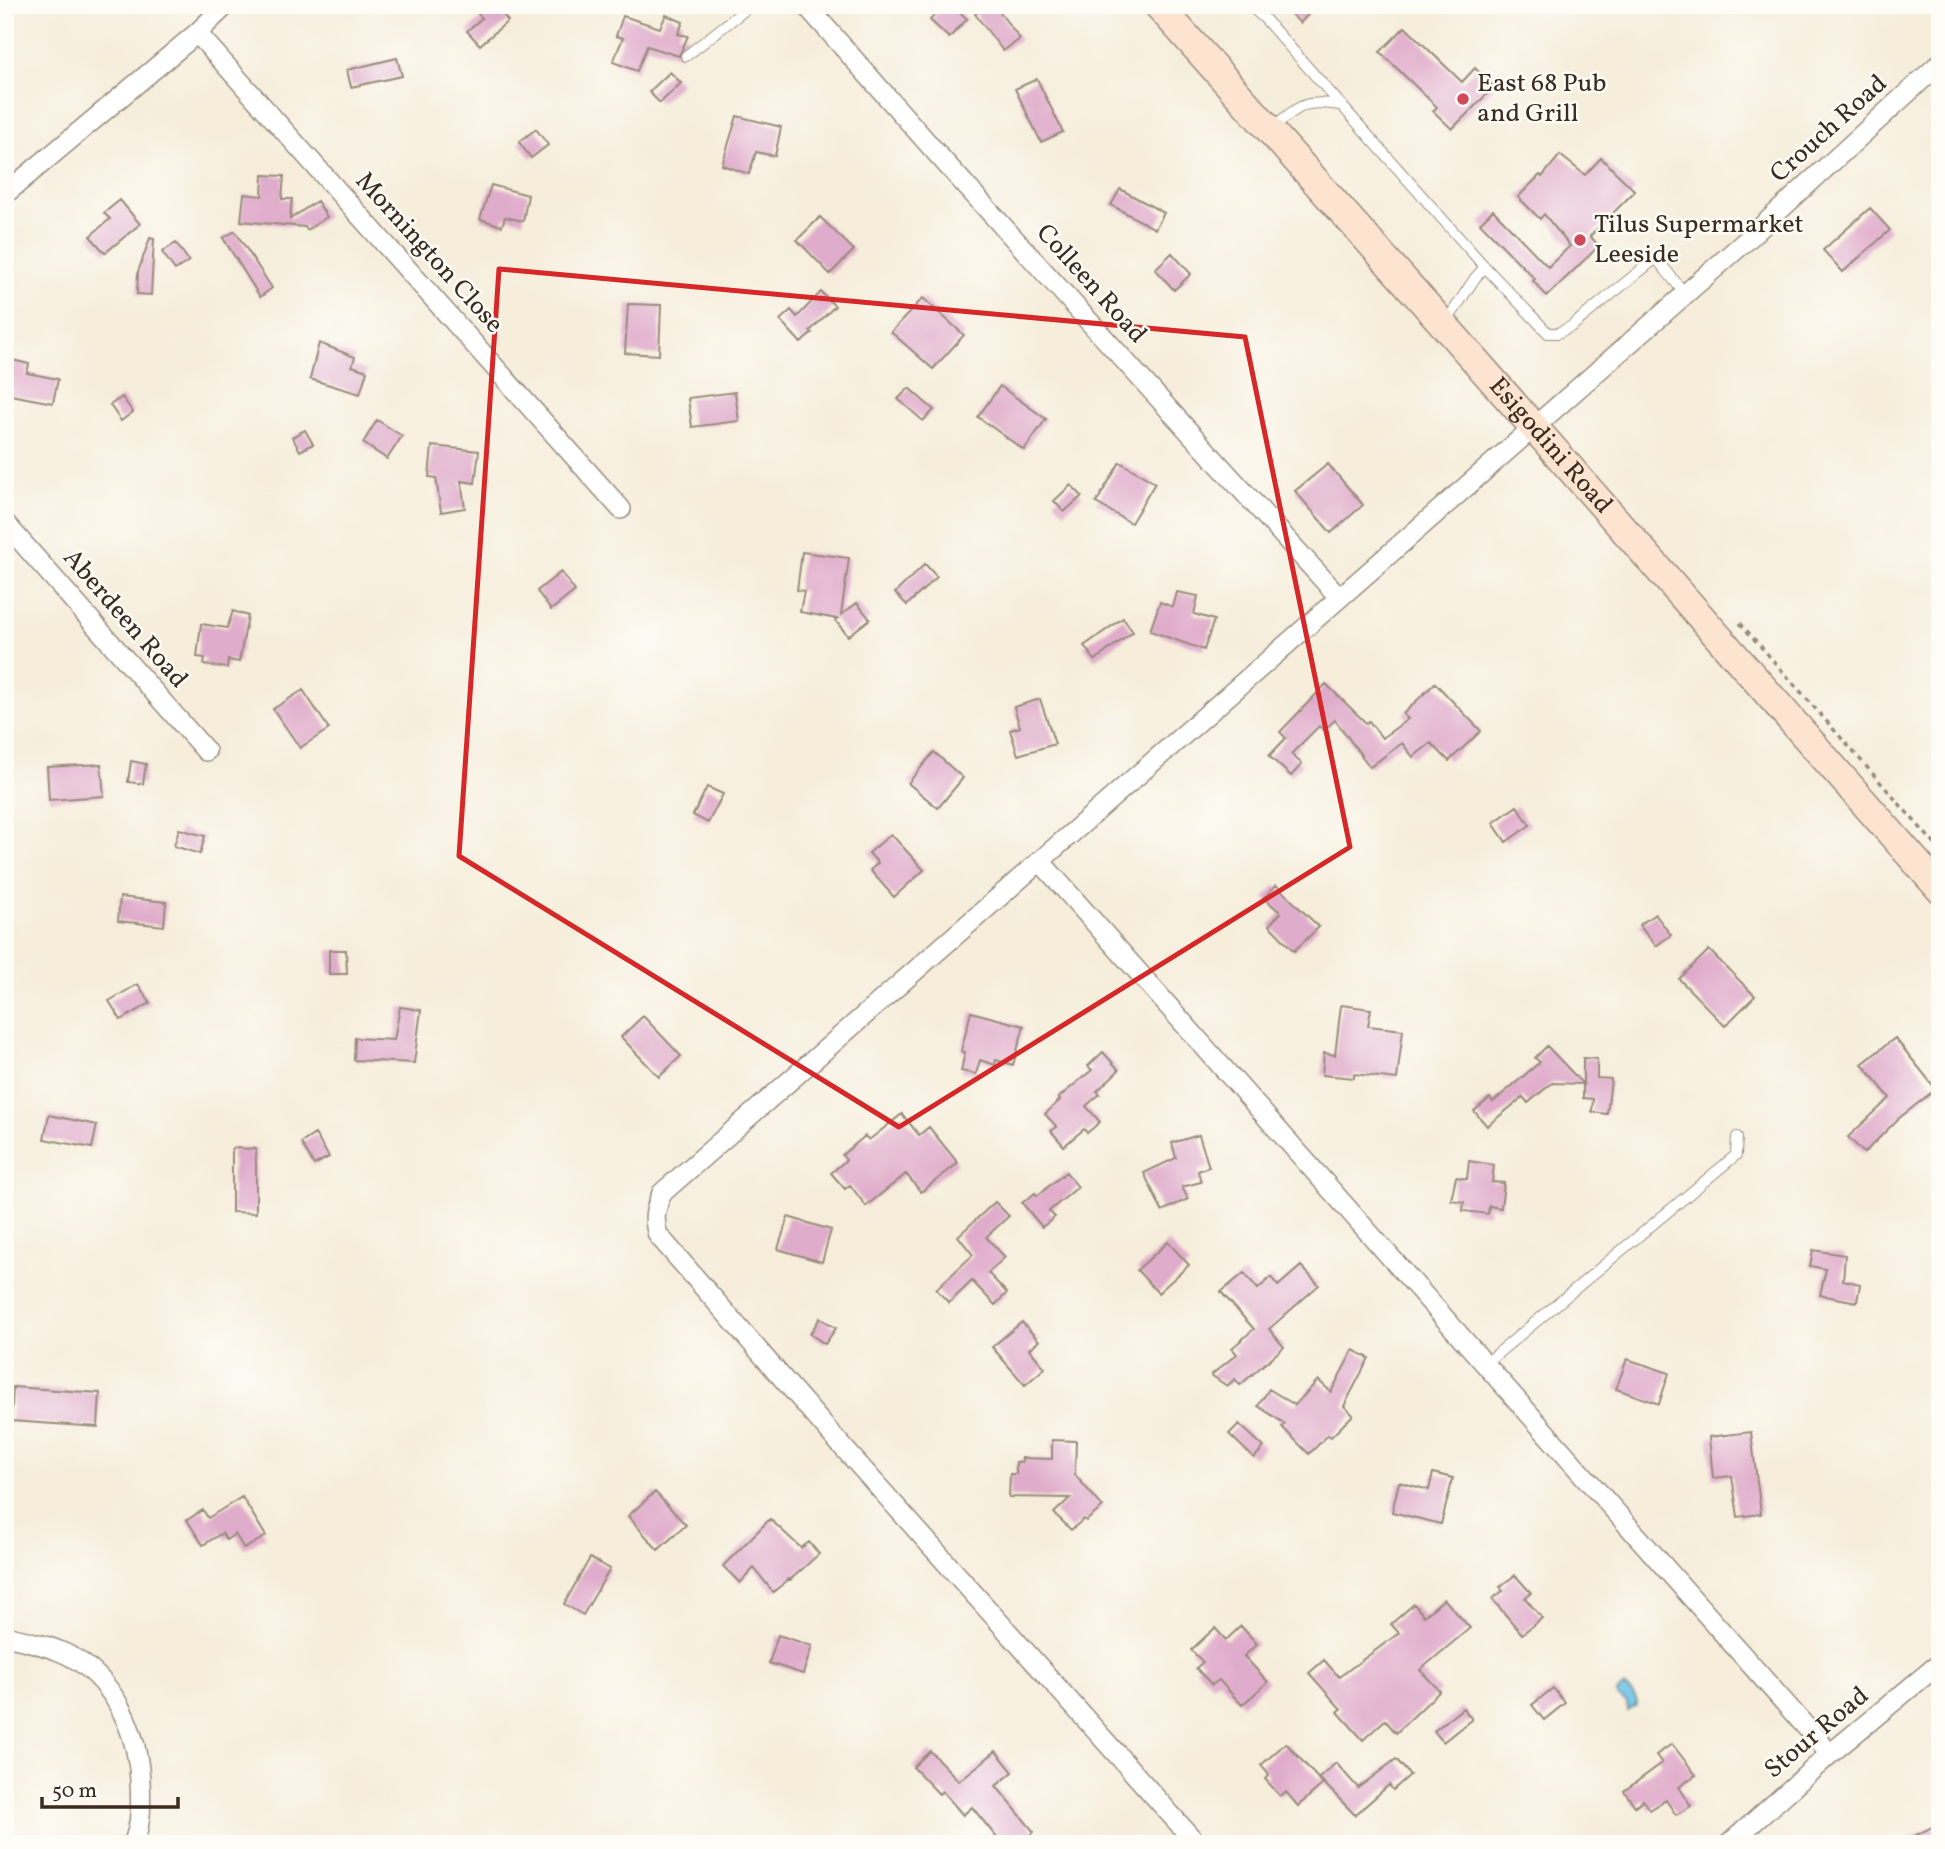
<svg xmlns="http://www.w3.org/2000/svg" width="1945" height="1849" font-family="Vollkorn,serif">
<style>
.water{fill:#6cc2e8;stroke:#547683;stroke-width:2}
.building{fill:#e0accb}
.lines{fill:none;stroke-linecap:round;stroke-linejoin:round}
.service-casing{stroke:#988c7c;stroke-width:12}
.minor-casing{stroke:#988c7c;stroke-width:22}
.secondary-casing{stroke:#988c7c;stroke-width:31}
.path{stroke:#988c7c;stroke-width:3.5;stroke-dasharray:5 5;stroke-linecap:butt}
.service{stroke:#fff;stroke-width:10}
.minor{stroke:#fff;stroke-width:19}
.secondary{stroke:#fde4d1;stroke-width:28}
.marked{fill:none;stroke:#d62828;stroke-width:5;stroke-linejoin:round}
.poi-dot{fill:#d1495b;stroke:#fdfcf7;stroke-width:2.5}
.labels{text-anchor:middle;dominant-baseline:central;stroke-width:5;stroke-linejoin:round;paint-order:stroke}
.poi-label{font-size:26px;fill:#3b2a1e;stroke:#fdfcf7;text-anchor:start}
.street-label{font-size:26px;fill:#3b2a1e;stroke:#fdfcf7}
</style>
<rect width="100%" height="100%" fill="#fdfcf7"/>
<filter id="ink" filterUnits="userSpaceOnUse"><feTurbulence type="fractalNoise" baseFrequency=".0143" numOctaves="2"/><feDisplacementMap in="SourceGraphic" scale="14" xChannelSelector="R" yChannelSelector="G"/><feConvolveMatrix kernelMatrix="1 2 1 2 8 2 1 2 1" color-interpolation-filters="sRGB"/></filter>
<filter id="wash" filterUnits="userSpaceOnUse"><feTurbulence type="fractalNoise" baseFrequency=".00686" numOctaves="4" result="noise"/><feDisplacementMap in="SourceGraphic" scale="28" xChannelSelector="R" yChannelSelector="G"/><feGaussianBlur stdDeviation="1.57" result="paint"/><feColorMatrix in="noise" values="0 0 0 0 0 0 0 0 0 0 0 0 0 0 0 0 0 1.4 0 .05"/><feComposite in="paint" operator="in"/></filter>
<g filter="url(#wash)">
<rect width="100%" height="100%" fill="#f6edda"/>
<path class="water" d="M1623,1687C1630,1690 1637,1697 1637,1705L1628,1711L1627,1703L1617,1697V1693Z"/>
<g id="blocks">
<path class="building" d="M470,5H511L502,14L508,21L480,45L467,31L482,18Z
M945,5H953L967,19L949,38L930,20Z
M987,5H994L1020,39L1003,51L975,14Z
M1282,5H1317L1300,23Z
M666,15L683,22L678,34L688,36L679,56L647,46L637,71L613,62L623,38L616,36L623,16L660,28Z
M1405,27L1462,82L1475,68L1494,87L1452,129L1433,111L1437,107L1380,52Z
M397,58L402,76L351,87L347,70Z
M670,72L681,83L660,103L649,92Z
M1037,79L1063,132L1041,142L1015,89Z
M737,116L781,127L775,156L756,152L749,174L722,165Z
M536,129L548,145L531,158L519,142Z
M1560,155L1585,175L1601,158L1635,191L1590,236L1599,246L1547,296L1533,281L1535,279L1480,223L1493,210L1548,267L1570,246L1544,214L1540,219L1518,197L1540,175L1542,177Z
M263,175L284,176L282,199H292L290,219L317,201L327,217L307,230L305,227L241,221L244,194L262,196Z
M491,185L528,195L523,221L505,217L502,226L480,219Z
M1120,189L1164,213L1155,229L1111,205Z
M120,200L140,224L105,253L90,236L110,219L104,213Z
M1870,208L1890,230L1843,272L1823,250Z
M820,217L854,250L830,274L797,240Z
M235,231L272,288L260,297L223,238Z
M150,238L154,239L151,295L137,294L138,272Z
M176,243L189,261L175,270L162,252Z
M1172,253L1191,274L1174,290L1155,269Z
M821,292L835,306L810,331L812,333L801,343L780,320L791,310L797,317Z
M923,298L964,335L933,369L891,332Z
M628,304L661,305L659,355L625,353Z
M319,343L355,357L352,366L367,371L360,394L310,379Z
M8,359L29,364L27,373L58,379L53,403L5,394Z
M1000,386L1046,419L1024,450L978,417Z
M909,388L934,410L923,421L898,399Z
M735,392L739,421L692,427L688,398Z
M122,397L133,412L121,421L110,405Z
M377,420L402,436L387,459L363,443Z
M305,430L313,444L300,451L292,437Z
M432,446L479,451L475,483L461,481L465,508L441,512L436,478L429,477Z
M1120,462L1155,483L1131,523L1096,503Z
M1328,464L1363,505L1331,533L1295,491Z
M1071,485L1082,496L1064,512L1054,501Z
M802,552L849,558L841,615L857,603L870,619L848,636L835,620L837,619L800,612L804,591L797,590Z
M925,564L937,577L907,605L895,593Z
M561,572L575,591L551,610L537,591Z
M1177,592L1198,596L1194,614L1214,620L1204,650L1150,631L1160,602L1173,607Z
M233,611L248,616L239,662L228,660L227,668L204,665L205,658L197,657L201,624L227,628Z
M1123,618L1133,632L1095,660L1084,646Z
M1435,683L1481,731L1449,761L1431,743L1413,757L1402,743L1370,767L1335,720L1324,730L1319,726L1291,754L1302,764L1291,776L1269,756L1286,738L1280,732L1326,684L1366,723L1369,721L1382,738L1408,719L1403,714Z
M303,690L329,729L300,748L273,709Z
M1040,699L1055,744L1018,755L1010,730L1020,727L1014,707Z
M934,752L963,778L938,808L908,783Z
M131,761L146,764L143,784L128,782Z
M101,764L104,796L49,800L47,767Z
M707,787L723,794L708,823L693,815Z
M1517,806L1530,825L1506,842L1493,823Z
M179,829L205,836L200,854L174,846Z
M891,834L924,870L894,897L870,870L878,863L869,853Z
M1276,885L1319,927L1294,951L1269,925L1281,913L1264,898Z
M120,897L166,902L164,926L118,921Z
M1655,914L1671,935L1656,946L1639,925Z
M329,950H346L347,974H329Z
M1709,950L1755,996L1725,1026L1679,979Z
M138,984L150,1003L121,1020L109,1001Z
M1341,1005L1371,1009L1368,1026L1403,1030L1397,1079L1354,1074V1078L1322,1075L1324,1053L1335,1055Z
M400,1007L421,1010L414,1063L354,1060L355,1038L394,1040Z
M971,1012L1024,1026L1013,1065L996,1060L995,1065L980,1060L976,1074L961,1071L965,1052L961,1051Z
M643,1016L681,1056L659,1077L621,1037Z
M1895,1038L1936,1089L1898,1119L1864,1153L1848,1137L1890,1098L1862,1064Z
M1547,1046L1583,1084L1552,1083L1528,1103L1523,1097L1487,1126L1474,1111L1490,1098L1493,1102L1540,1062L1535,1058Z
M1103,1052L1119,1070L1097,1091L1100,1094L1086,1106L1100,1122L1087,1133L1084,1129L1064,1146L1051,1131L1057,1127L1045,1114L1060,1100L1058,1098L1092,1070L1088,1066Z
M1583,1058L1597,1059V1078L1611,1079L1607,1114L1592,1112L1593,1099L1583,1098Z
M902,1114L919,1135L929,1127L958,1163L921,1192L906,1174L866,1206L850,1185L845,1189L831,1173L846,1160L842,1155L865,1136L869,1140Z
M49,1115L97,1125L92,1148L44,1139Z
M315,1134L329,1157L314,1165L301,1143Z
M1199,1135L1209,1167L1198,1171L1201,1182L1182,1187L1188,1199L1162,1211L1144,1173L1176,1158L1172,1143Z
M232,1148L256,1149V1213L232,1212Z
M1469,1161L1494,1165L1492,1182L1504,1183L1501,1208L1489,1206L1488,1214L1463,1211L1464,1202L1451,1200L1456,1177L1467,1179Z
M1066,1172L1078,1187L1049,1211L1055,1217L1042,1227L1022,1203L1035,1193L1037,1196Z
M995,1202L1009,1216L986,1237L1005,1257L988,1273L1007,1293L995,1305L972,1281L949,1303L936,1289L973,1255L958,1236Z
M788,1217L831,1230L822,1262L778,1249Z
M1168,1242L1189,1265L1158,1293L1137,1270Z
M1813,1250L1845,1255L1843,1280L1860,1284L1857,1302L1820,1295L1826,1269L1810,1266Z
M1301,1266L1319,1285L1269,1329L1284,1347L1240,1385L1235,1379L1227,1386L1211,1375L1237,1354L1232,1348L1254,1329L1221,1292L1244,1273L1258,1289L1271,1277L1278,1286Z
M820,1318L836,1328L825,1344L810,1334Z
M1022,1322L1039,1341L1029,1349L1045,1368L1025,1385L992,1347Z
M1353,1350L1369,1358L1344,1406L1353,1415L1331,1437L1328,1435L1309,1454L1282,1427L1285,1424L1258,1406L1269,1389L1295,1405L1318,1380L1331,1392Z
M1627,1359L1669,1373L1659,1404L1616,1389Z
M13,1387L100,1393L98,1427L11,1421Z
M1239,1424L1264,1447L1254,1458L1229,1434Z
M1751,1432L1761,1514L1738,1517L1732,1476L1713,1478L1709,1437Z
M1052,1440L1076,1441L1075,1475L1103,1507L1086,1521L1084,1519L1071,1530L1054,1513L1070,1498L1009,1497L1010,1474H1016V1462L1022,1463V1458L1052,1459Z
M1433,1473L1453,1478L1441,1524L1392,1512L1399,1482L1429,1490Z
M655,1492L686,1525L658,1550L628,1516Z
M242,1497L266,1536L244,1549L235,1534L226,1540L222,1533L203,1545L187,1520L203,1510L208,1518Z
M770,1519L801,1548L809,1542L819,1554L790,1580L789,1579L773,1592L754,1568L740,1583L723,1566Z
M590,1558L610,1569L583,1615L564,1604Z
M1515,1575L1531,1593L1525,1598L1542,1618L1522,1634L1492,1599L1503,1591L1500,1587Z
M1444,1599L1470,1628L1420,1670L1440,1691L1396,1733L1385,1720L1363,1740L1338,1712L1341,1709L1309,1673L1324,1660L1339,1677L1399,1633L1391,1624L1414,1604L1424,1616Z
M1241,1626L1257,1644L1244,1656L1268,1682L1242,1705L1219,1680L1212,1685L1196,1668L1203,1662L1191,1650L1215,1628L1226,1640Z
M778,1635L812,1646L803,1674L769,1663Z
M1553,1688L1565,1703L1544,1720L1532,1705Z
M1463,1708L1472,1719L1443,1742L1434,1731Z
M1286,1743L1323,1784L1298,1806L1286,1792L1280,1796L1265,1779L1269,1775L1261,1765Z
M1672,1744L1696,1775L1679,1787L1691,1806L1676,1815L1666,1800L1650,1810L1643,1800L1635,1806L1624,1791L1662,1763L1656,1755Z
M930,1751L959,1781L996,1751L1013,1772L996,1786L1034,1832L1020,1844H1002L972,1807L963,1815L942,1791L939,1794L913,1767Z
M1396,1759L1410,1775L1393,1790L1389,1785L1355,1815L1319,1778L1336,1763L1358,1788Z
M1940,1823V1844H1898Z"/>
</g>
</g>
<g filter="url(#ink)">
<use href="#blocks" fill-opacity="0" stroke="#988c7c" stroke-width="2"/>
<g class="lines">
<defs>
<path id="service" d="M1249,5L1264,18L1485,267L1475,278L1445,324
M1171,13L1192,5
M686,56L751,5
M1270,129C1300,107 1301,99 1340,105
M1485,267L1548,333H1558L1572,326L1656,258L1685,294
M1485,1364L1736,1155L1737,1137"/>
<path id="minor" d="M806,5L940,157L1339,597
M197,33L621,509
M5,194L197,33L226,5
M5,523L206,751
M1040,861L1830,1754
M5,1636C26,1641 48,1645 68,1655C114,1678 137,1731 140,1780C141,1801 142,1824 133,1844
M1197,1844L825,1427L658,1235C653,1219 655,1209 662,1193L1748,239L1940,63
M1729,1844L1830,1754L1940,1663"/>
<g id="secondary">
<path id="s1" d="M1158,5L1444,325L1940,889"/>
</g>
</defs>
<use href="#service" class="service-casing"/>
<use href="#minor" class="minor-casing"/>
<use href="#secondary" class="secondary-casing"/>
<path class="path" d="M1740,623L1940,850"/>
<use href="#service" class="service"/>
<use href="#minor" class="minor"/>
<use href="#secondary" class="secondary"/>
</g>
</g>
<path class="marked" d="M499,269L1245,337L1350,847L899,1127L459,856Z"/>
<g class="poi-dot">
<circle cx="1463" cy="99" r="7"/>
<circle cx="1580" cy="240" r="7"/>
</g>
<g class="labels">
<g class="poi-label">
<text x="1477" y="84">East 68 Pub<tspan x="1477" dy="30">and Grill</tspan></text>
<text x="1594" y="225">Tilus Supermarket<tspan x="1594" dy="30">Leeside</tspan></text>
</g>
<g class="street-label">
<text transform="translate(1829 129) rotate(-42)">Crouch Road</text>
<text transform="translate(429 253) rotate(48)">Mornington Close</text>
<text transform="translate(1091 284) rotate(48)">Colleen Road</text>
<text stroke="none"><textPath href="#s1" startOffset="590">Esigodini Road</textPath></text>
<text transform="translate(125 619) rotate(49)">Aberdeen Road</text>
<text transform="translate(1817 1733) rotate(-40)">Stour Road</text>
</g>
</g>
<rect width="1945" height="1849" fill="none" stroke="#fdfcf7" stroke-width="28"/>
<path d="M42 1797v10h136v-10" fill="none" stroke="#3b2a1e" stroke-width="3.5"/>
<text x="52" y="1797" font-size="21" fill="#3b2a1e" stroke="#fdfcf7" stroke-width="5" paint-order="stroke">50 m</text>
</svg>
